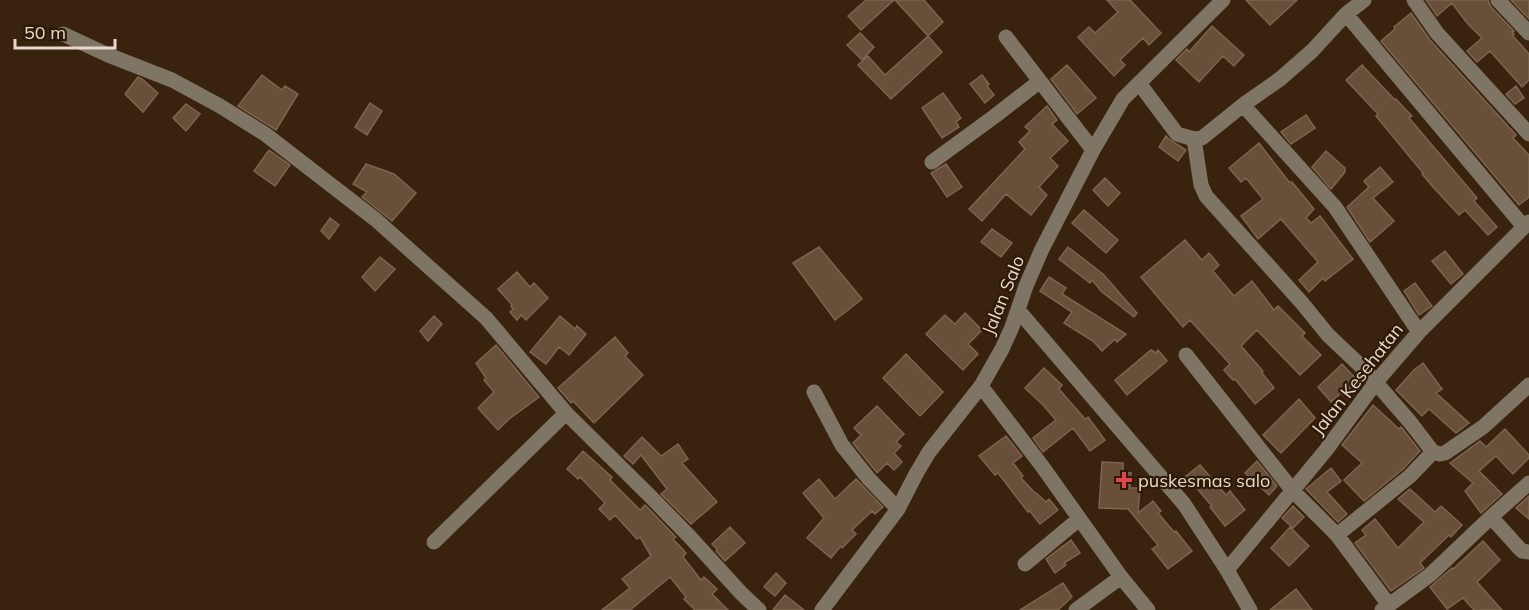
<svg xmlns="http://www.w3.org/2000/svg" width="1529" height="610" font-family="Mulish,sans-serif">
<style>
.building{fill:#684f3a;stroke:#7e644e;stroke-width:1.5}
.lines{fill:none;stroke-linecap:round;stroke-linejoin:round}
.minor{stroke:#7f7564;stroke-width:15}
.health-dot{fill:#e0444e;stroke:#2e1905;stroke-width:2}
.labels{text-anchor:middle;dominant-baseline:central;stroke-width:4.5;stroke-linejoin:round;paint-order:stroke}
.street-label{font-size:18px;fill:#e8d8cc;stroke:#2e1905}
.poi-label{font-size:18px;fill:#e8d8cc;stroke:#2e1905;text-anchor:start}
</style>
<rect width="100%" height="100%" fill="#39220e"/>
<path class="building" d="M866,0H894L861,30L848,16Z
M895,0H924L943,22L928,36Z
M1107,0H1130L1161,33L1149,45L1143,38L1120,60L1125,65L1114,76L1078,37L1089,27L1095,33L1118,12Z
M1246,0H1297L1270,25Z
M1426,0H1488L1491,7L1514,31L1512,32L1514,34L1513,36L1529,54V80L1522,87L1490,51L1477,62L1467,51L1482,38L1467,23L1452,3L1437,16Z
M1511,0H1529V19Z
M1411,13L1430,40L1516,135L1513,138L1529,155V197L1519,205L1381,41L1395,29L1394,27Z
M1212,26L1244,55L1234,66L1223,56L1199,82L1176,60L1187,49L1189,52Z
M860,33L874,47L862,60L847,45Z
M928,36L942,52L891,99L858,65L868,56L885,75Z
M1067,65L1096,98L1077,114L1051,79Z
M1362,65L1395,100L1396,99L1412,116L1409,118L1477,198L1474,201L1497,227L1488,235L1465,210L1459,215L1433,187L1422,174L1423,173L1376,116L1378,114L1346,80Z
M262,75L282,90L285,86L298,94L276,130L238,106Z
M982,75L989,84L987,86L994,95L985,103L970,84Z
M138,77L142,79L158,93L143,112L125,94Z
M1516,86L1524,98L1515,104L1506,94Z
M943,93L961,118L956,122L959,127L942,138L922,108Z
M370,103L382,111L367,135L355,127Z
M186,104L200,114L186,131L173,118Z
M1047,106L1057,120L1052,124L1068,141L1050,158L1058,166L1039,187L1047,195L1031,215L1006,194L982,221L969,209L1025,149L1019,142L1030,131L1025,127Z
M1306,115L1315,128L1291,144L1281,132Z
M1166,136L1170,140L1186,150L1178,161L1159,147Z
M1259,143L1289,182H1292L1314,209L1306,218L1311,223L1320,216L1353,259L1325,281L1323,278L1309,292L1299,280L1318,262L1281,219L1258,239L1241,216L1263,199L1246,178L1241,182L1229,168Z
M269,150L290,165L275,186L254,171Z
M1326,151L1345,168V172L1331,189L1312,167Z
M366,164L394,174L416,193L392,221L362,197L367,192L353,184Z
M946,164L962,187L947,197L931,173Z
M1380,167L1393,182L1373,198L1394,221L1370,242L1347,207L1369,187L1364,181Z
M1105,178L1120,193L1108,206L1093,190Z
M1084,210L1118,240L1106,253L1072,223Z
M330,218L339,225L329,239L321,231Z
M992,229L1012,243L1001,257L981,242Z
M1185,240L1202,260L1209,253L1219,265L1213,271L1234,296L1252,281L1274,310L1278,306L1305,333L1302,336L1321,355L1300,375L1257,330L1241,346L1263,371L1262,373L1274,388L1255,404L1235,379L1233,380L1224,370L1230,364L1190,320L1183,327L1141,277Z
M819,247L862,299L835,320L793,263Z
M1068,247L1103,274L1137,313L1134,317L1102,292L1092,280L1090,283L1059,259Z
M1445,251L1463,274L1451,284L1432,261Z
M380,257L395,269L375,291L362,277Z
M517,272L530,287L534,283L548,298L526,320L521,315L517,320L510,312L513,309L511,306L512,305L498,289Z
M1049,277L1066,288L1062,294L1126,334L1117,342L1115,339L1102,351L1093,341L1064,323L1072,312L1040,291Z
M1415,283L1432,306L1419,315L1404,291Z
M965,313L982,330L968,344L978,354L963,370L926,334L945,315L955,324Z
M434,316L442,324L428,341L420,331Z
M560,316L575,329L577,326L586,334L569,355L559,347L546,364L530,352Z
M615,337L628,353L625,356L643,375L594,423L573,401L571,403L558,388Z
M496,345L539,397L509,419L498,430L478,408L494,392L484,380L486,378L476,363Z
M1151,350L1156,353L1158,350L1167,361L1127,395L1115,380Z
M906,354L943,392L920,416L883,378Z
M1423,363L1442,389L1436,393L1469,423L1456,433L1429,409L1422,416L1396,390L1414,370Z
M1342,364L1358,381L1343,395L1341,393L1331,402L1318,387Z
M1044,368L1062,385L1059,389L1085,419L1088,417L1105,440L1090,451L1073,428L1043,452L1033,438L1056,420L1043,405L1025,388Z
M1299,399L1315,418L1281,453L1263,435Z
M1373,405L1399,429L1401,427L1420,451L1403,469L1364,501L1344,480L1362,463L1342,445Z
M877,406L904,434L896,442L901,446L894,453L902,462L894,470L887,463L877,473L853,443L861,435L854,428Z
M1505,429L1529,455V458L1513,474L1496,456L1479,471L1502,494L1481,513L1465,491L1473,483L1450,463L1480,441L1486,447Z
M1006,436L1022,456L1013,463L1023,476L1021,478L1035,493H1036L1046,502L1049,499L1058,510L1040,524L1029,510L1028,512L998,473L995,475L979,456Z
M642,437L661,456L678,444L688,459L682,463L717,502L691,524L661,494L667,489L641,455L633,464L624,456Z
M583,451L612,477L610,480L640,510L645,505L647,507L676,537L673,539L686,553L683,557L701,580L704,577L717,589L712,594L728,610H695L684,599L686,597L670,577L630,610H602L630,588L622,579L651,556L640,537L637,539L615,515L610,520L599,509L605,503L580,477L578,479L567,469Z
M1257,461L1277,486L1269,495L1245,473Z
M1102,462L1123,463V472L1131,473L1130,488H1140L1138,513L1153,501L1161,511L1158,513L1174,532L1176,531L1192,551L1168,569L1152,549L1158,545L1128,509L1099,508Z
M1200,465L1226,495L1230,491L1245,510L1225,526L1210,507L1212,506L1186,476Z
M1331,468L1341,481L1327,492L1347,514L1338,522L1306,489Z
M819,479L835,499L856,479L883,507L875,514L872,511L852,530L856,534L842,548L841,546L831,558L807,538L824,518L803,493Z
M1410,489L1435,512L1441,506L1462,525L1451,537L1449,535L1420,563L1424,568L1391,591L1355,543L1366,535L1362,530L1375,519L1398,548L1424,522L1398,499Z
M1529,496V519L1516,508Z
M1293,506L1304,517L1293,528L1282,518Z
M730,527L745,543L725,561L716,551L717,549L712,544Z
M1290,527L1309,546L1289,566L1271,548Z
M1071,540L1080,553L1064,563L1066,565L1055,573L1046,559Z
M1483,541L1500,560L1477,582L1502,610H1474L1463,598L1447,609L1430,587L1452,568L1453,569Z
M776,573L786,583L775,596L764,587Z
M1063,583L1072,597L1058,610H1020Z
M1296,589L1312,610H1270Z
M785,595L804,610H773Z"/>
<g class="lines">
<path class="minor" d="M1364,0L1346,14L1524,227
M1414,0L1437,33L1529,134
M1498,0L1529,33
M63,34L108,55L172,80L220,106L265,134L375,219L486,318L566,413L652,498L690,537L741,593L759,610
M1006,37L1093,150
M1139,83L1177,134L1194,139L1202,138L1243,105L1280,79L1312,51L1346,14
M1243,105L1335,207L1419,332
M1194,139L1201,185L1206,196L1302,303L1328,335L1365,370L1410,422L1433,452L1440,454L1445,453L1483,427L1529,385
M932,162L995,116L1040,81
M1018,310L1184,504L1227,570L1250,610
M1186,355L1293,491L1337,535L1389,605
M981,386L1042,466L1121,577L1148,610
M814,392L842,445L869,479L898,509
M1491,517L1519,548L1522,551L1529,552
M1337,535L1410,476L1433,452
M434,542L566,413
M1025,564L1079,519
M1227,570L1326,450L1376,382L1419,332L1529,222
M822,610L898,509L916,474L929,452L981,386L1002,349L1012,327L1026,286L1042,249L1093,150L1123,99L1223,0
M1076,610L1121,577
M1382,610L1430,575L1491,517L1529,483"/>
</g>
<path class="health-dot" d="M1121 471h6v6h6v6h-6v6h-6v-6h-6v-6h6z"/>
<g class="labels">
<g class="street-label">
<text transform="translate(1003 295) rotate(-68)">Jalan Salo</text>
<text transform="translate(1357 379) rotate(-52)">Jalan Kesehatan</text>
</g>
<g class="poi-label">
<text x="1138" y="480">puskesmas salo</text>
</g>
</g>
<path d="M15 39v9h100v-9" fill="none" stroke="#e8d8cc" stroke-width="3"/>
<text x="24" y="39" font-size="18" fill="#e8d8cc" stroke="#2e1905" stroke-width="4.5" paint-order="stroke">50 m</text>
</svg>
